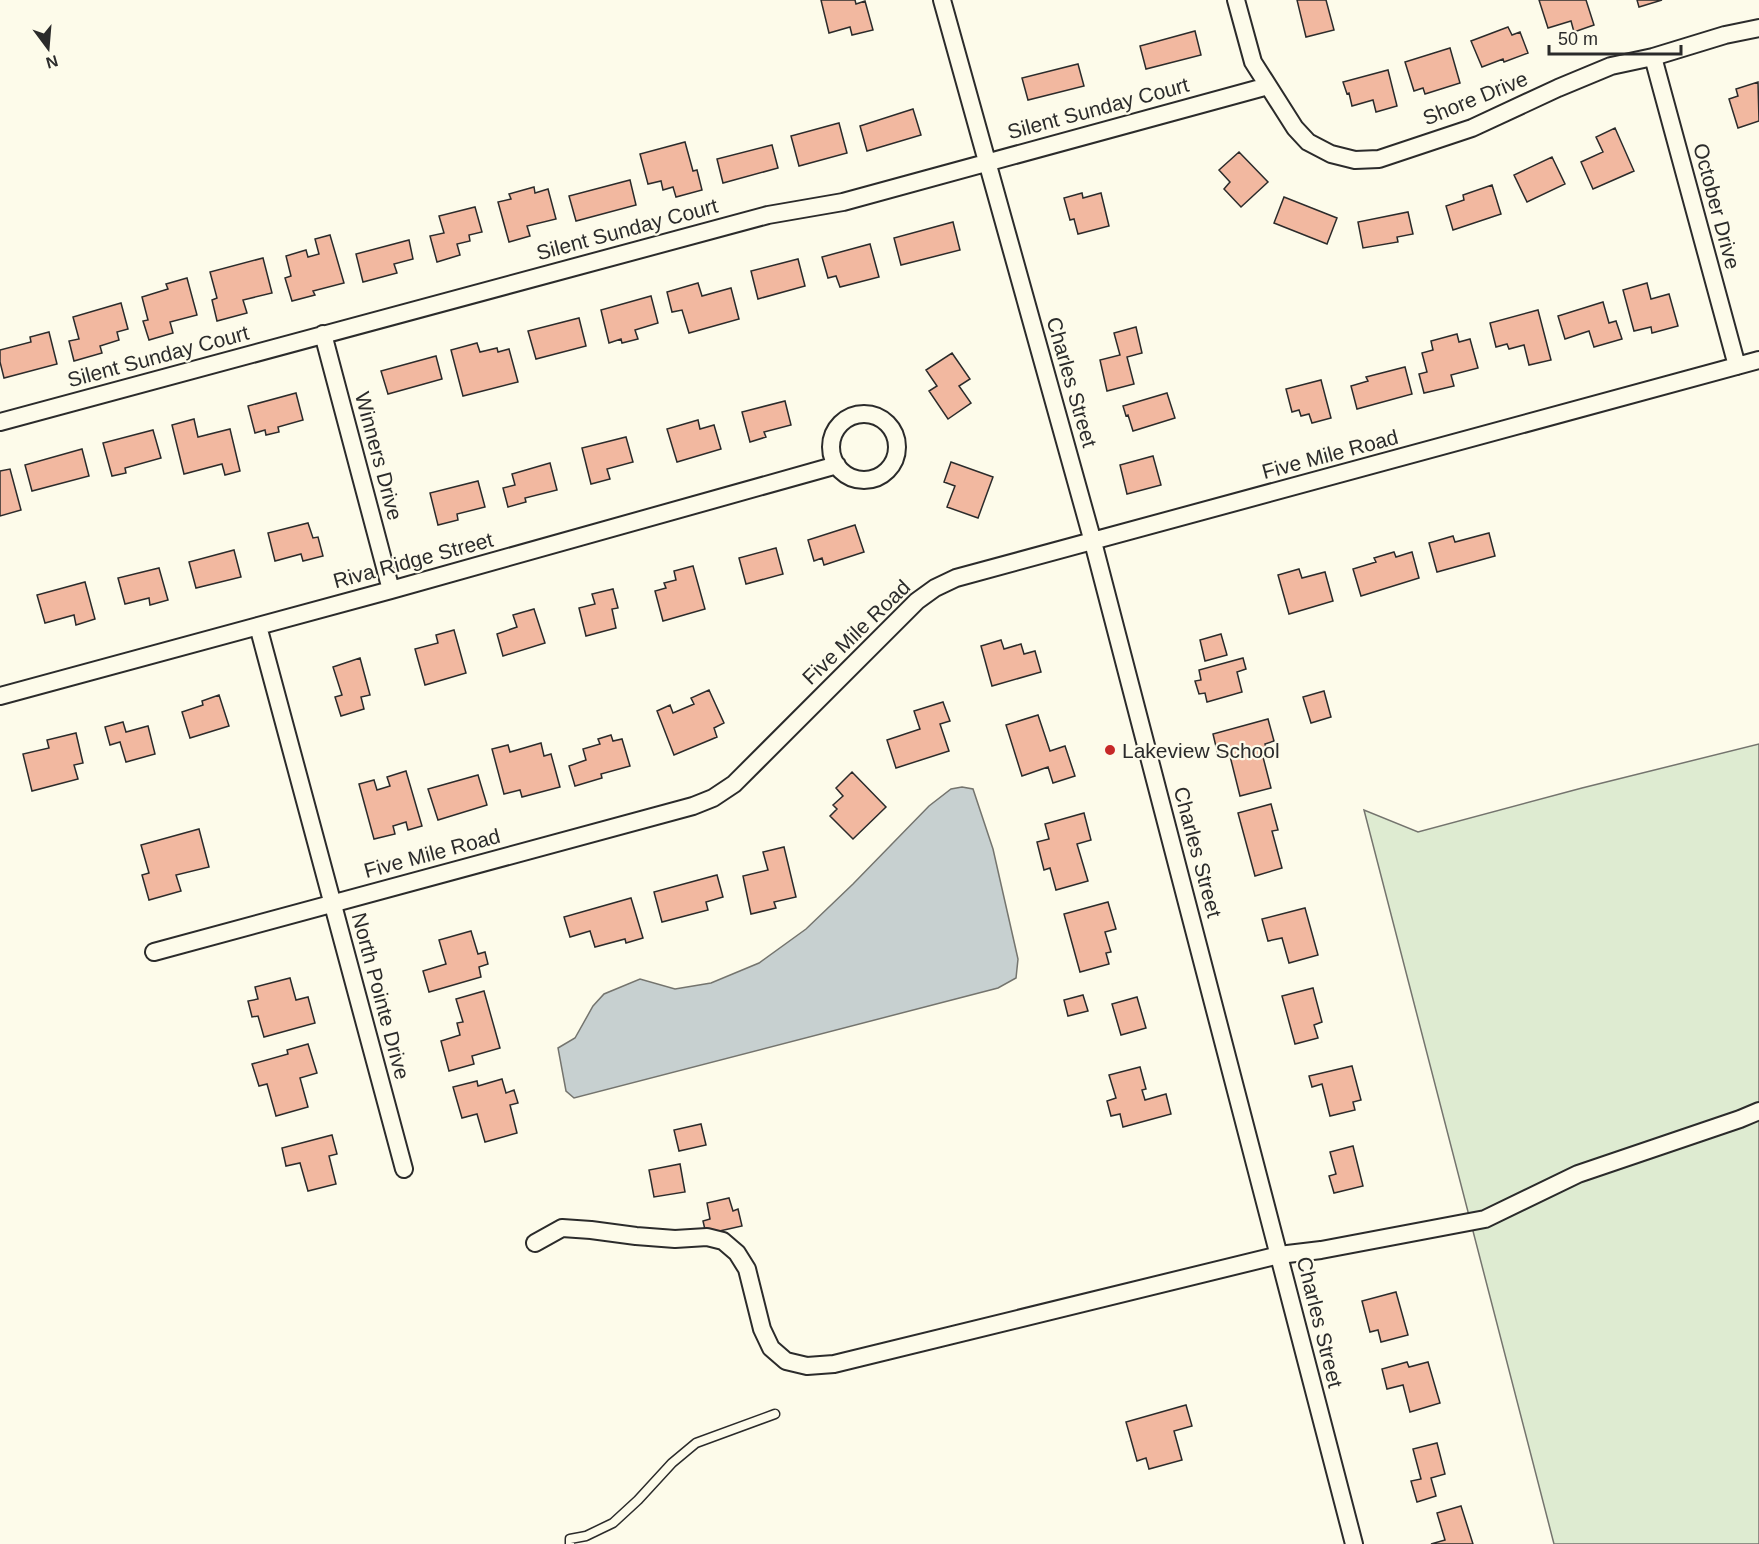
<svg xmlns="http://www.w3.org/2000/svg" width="1759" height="1544" font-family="Helvetica,sans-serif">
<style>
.green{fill:#deebd1;stroke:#74746e;stroke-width:1.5}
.water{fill:#c7d0d0;stroke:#74746e;stroke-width:1.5}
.building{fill:#f2b8a0;stroke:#2b2b2b;stroke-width:1.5}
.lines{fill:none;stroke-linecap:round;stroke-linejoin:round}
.service-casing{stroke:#2b2b2b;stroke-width:11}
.minor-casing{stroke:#2b2b2b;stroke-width:20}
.service{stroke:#fdfbea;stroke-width:8}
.minor{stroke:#fdfbea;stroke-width:16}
.poi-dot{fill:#c62828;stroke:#fdfbea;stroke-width:2}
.labels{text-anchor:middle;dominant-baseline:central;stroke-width:4.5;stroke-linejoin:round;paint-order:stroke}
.street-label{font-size:21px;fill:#2b2b2b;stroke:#fdfbea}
.poi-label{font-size:21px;fill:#2b2b2b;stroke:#fdfbea;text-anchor:start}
</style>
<rect width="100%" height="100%" fill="#fdfbea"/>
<path class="green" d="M1759,744V1544H1554L1364,810L1418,832L1582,788Z"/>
<path class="water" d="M962,787L973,789L993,849L1018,959L1016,978L998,988L574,1098L566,1091L558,1048L575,1038L593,1006L604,994L640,979L675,989L711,983L759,963L806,929L853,884L929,806L951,789Z"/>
<path class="building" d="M821,0H855L856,4L865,1L873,30L852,35L850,27L829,33Z
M1297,0H1326L1334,30L1306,37Z
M1539,0H1586L1594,25L1574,32L1571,21L1548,28Z
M1637,0H1662L1639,7Z
M1508,27L1512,35L1520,32L1528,53L1504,62L1503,59L1482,67L1471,41Z
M1195,31L1201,55L1146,69L1140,46Z
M1450,48L1460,83L1425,94L1423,88L1414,91L1405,62Z
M1078,64L1084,86L1028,100L1022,78Z
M1388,70L1397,106L1376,112L1373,100L1352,106L1349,93L1347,94L1343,82Z
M1758,82L1759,121L1738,128L1729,99L1738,96L1736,89Z
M913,109L921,135L867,151L860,126Z
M839,123L847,153L799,166L791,136Z
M1615,128L1634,171L1593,189L1581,162L1603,152L1596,137Z
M685,142L693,171L697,170L702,190L676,197L673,187L663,190L661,181L648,184L640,154Z
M772,145L778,168L723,183L717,159Z
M1239,152L1268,182L1241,207L1224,189L1230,182L1219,170Z
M1552,157L1565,184L1527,202L1514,175Z
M630,180L636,205L576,221L569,196Z
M1492,185L1501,214L1453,230L1446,206L1464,200L1463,195Z
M534,187L535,193L548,189L556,219L527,226L530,236L509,242L498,202L511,199L509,194Z
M1082,193L1083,198L1101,193L1109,226L1078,234L1074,219L1070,220L1064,198Z
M1284,197L1337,218L1327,244L1274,223Z
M475,207L482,232L469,235L470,241L457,244L460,255L437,262L430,236L444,233L439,216Z
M1408,212L1413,234L1397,237L1398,242L1363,248L1358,222Z
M953,222L960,250L901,265L894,238Z
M330,235L344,283L313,291L315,295L292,301L285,278L291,276L286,256L306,250L308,257L319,254L315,239Z
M409,240L413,259L394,264L397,273L363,282L356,254Z
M870,244L879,277L840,287L836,276L828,278L822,257Z
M263,258L272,293L243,300L247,313L217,321L212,300L217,298L210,272Z
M798,259L805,286L758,299L751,271Z
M187,278L197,315L170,322L173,333L149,340L143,321L148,320L142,297L168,289L166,284Z
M698,283L702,296L731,288L739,319L689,333L682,310L672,312L667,292Z
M1647,283L1651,299L1669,294L1678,326L1652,333L1651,327L1634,331L1623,290Z
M651,296L658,323L635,330L638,339L622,343L621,339L609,343L601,310Z
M1603,302L1609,323L1616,321L1622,339L1594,347L1589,331L1565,339L1558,316Z
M121,303L128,329L117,332L119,340L100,346L102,353L74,361L69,341L79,339L73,317Z
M1538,310L1551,360L1529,365L1524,345L1509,349L1507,344L1496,347L1490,323Z
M579,318L586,346L536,359L528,331Z
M1136,327L1142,353L1127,357L1134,384L1107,391L1100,360L1120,355L1114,333Z
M49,332L57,364L4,378L0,362V350L31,342L30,337Z
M1457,334L1459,342L1470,339L1478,368L1451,375L1454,386L1424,393L1419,374L1427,372L1422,353L1433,350L1431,341Z
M477,343L480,352L497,348L498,352L509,349L518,382L463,396L451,350Z
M952,353L970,379L959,386L971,403L948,419L929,391L937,386L926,370Z
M436,356L442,379L388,394L381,371Z
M1405,367L1412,394L1357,409L1351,386L1368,381L1366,377Z
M1321,380L1331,418L1312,423L1309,414L1301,416L1299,410L1292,412L1286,389Z
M296,393L303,420L278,427L279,432L266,435L265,430L255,433L248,406Z
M1167,393L1175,418L1133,431L1128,415L1126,416L1123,406Z
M785,401L791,425L764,432L766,437L750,442L742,412Z
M194,419L198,437L230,429L240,471L225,475L222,464L184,474L172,425Z
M698,420L700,429L714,425L721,449L677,462L667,429Z
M153,430L161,458L125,468L126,473L112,476L103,443Z
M626,437L633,462L607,469L610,479L591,484L582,448Z
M82,449L89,476L32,491L25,465Z
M1153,456L1161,485L1127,494L1120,465Z
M951,462L993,477L978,518L947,507L955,486L944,482Z
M550,463L557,490L525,498L526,502L508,507L503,488L515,485L512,474Z
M10,469L21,510L0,516V471Z
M478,481L485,507L457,514L458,520L438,525L430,493Z
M308,523L313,538L318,537L323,556L303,561L301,554L275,561L268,533Z
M855,525L864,552L824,565L822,558L814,561L808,540Z
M1489,533L1495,556L1437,572L1429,543L1453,536L1455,542Z
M776,548L783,574L746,584L739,558Z
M234,550L241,577L196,588L189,562Z
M1394,552L1396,557L1412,552L1419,578L1361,596L1353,569L1376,562L1374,558Z
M693,566L705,609L663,621L655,591L666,588L664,583L676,580L674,571Z
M159,568L168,600L150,605L149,598L125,604L118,578Z
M1299,569L1302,578L1325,572L1333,601L1289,614L1278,575Z
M85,582L95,619L76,625L74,615L45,623L37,595Z
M613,589L618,608L612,609L616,628L586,636L579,608L595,604L592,594Z
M534,609L545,643L503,656L497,634L517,627L513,615Z
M454,630L466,673L425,685L415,649L438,643L436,635Z
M1221,634L1227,655L1205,661L1200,640Z
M1001,640L1004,649L1021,644L1024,654L1035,651L1041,672L992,686L981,646Z
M360,658L370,695L361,697L364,709L341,716L335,697L342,695L333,667Z
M1243,658L1246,669L1237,672L1242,692L1207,702L1205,693L1199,694L1195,681L1201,680L1199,670Z
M709,690L724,723L714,728L717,737L674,755L657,711L670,705L673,713L694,704L691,698Z
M1324,691L1331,717L1311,723L1303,697Z
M219,695L229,726L190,738L182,712L203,705L202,701Z
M943,702L950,721L940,724L949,751L896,768L887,740L920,729L914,711Z
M1038,715L1050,751L1065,746L1075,776L1053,783L1048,767L1022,776L1006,725Z
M1268,719L1274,741L1265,744L1268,756L1263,757L1271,788L1240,796L1229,752L1218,755L1213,734Z
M123,722L126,732L148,726L155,754L126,762L120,742L110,745L105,727Z
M76,733L83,763L74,765L78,779L32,791L23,754L49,748L47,740Z
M611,735L613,741L622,739L630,766L601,774L602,778L575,786L569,766L586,760L583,749L600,744L598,739Z
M541,743L544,756L551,754L560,787L522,797L520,790L504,794L492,749L508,745L510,752Z
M406,771L422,826L408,830L406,822L393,826L395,834L374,839L359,784L374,780L377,790L390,786L387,777Z
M852,772L886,807L853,839L830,816L837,809L833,805L843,796L836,788Z
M478,775L487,805L438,820L428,789Z
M1271,804L1278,830L1272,831L1282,868L1255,876L1238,813Z
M1084,813L1091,840L1077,844L1088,881L1056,890L1050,868L1044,870L1037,842L1049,839L1045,824Z
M199,829L209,867L176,875L181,891L149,900L142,875L149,873L141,845Z
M784,847L796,897L774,902L776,908L751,914L743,876L768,870L763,852Z
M717,875L723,897L706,902L708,910L662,922L654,892Z
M631,898L643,938L626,943L625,939L595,947L590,931L570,937L564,917Z
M1108,902L1116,929L1105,932L1111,952L1106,953L1109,964L1080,972L1064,914Z
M1305,908L1318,955L1289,963L1282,938L1268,941L1262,919Z
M471,931L478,954L485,952L488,964L479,967L481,977L429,992L423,971L446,964L439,940Z
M290,978L296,1000L308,997L315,1023L264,1037L258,1016L252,1017L248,1001L258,999L255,987Z
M1313,988L1322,1022L1314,1025L1318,1038L1295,1044L1282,996Z
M484,991L500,1048L472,1056L474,1064L449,1071L441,1041L460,1035L457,1023L463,1022L456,999Z
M1083,995L1088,1011L1068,1016L1064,1000Z
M1137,997L1146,1028L1121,1035L1112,1004Z
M308,1044L317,1073L300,1078L308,1107L276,1116L267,1084L259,1086L252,1064L288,1054L287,1050Z
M1352,1066L1361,1100L1353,1102L1355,1110L1330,1116L1322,1084L1312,1087L1309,1076Z
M1140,1067L1146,1089L1142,1090L1145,1100L1166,1094L1171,1114L1123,1127L1120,1114L1111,1116L1107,1101L1116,1098L1109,1075Z
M502,1079L506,1093L514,1090L518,1103L510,1105L517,1133L485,1142L477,1114L462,1118L453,1087L477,1081L478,1086Z
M701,1124L706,1145L679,1151L674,1130Z
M332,1135L337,1154L329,1156L336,1184L308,1191L300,1163L286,1166L282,1148Z
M1353,1146L1363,1186L1334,1193L1329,1176L1336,1174L1330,1152Z
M680,1164L685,1192L654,1197L649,1170Z
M729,1198L733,1211L738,1209L742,1226L706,1234L703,1221L710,1219L707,1203Z
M1396,1292L1408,1335L1381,1342L1378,1330L1370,1332L1362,1301Z
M1407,1362L1409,1367L1428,1362L1440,1403L1410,1412L1403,1385L1387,1389L1382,1369Z
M1186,1405L1192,1426L1174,1431L1182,1460L1149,1469L1146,1458L1137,1461L1126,1422Z
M1437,1443L1445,1474L1431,1478L1436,1496L1417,1502L1411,1481L1421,1479L1413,1449Z
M1461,1506L1473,1544H1431L1445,1540L1437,1513Z"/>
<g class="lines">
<defs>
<path id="service" d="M570,1544V1539L586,1536L613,1523L638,1500L672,1463L696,1443L775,1414"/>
<path id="minor" d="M942,0L1093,542L1354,1544
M1236,0L1253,62L1295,128L1308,142L1331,154L1355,160L1379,159L1472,128L1558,88L1611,66L1653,57L1725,35L1759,28
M1653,57L1737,366
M323,334L391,590
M831 447a33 33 0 1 1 66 0a33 33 0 1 1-66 0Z
M0,422L768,215L843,202L1268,86
M258,626L404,1169
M0,696L391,590L837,465
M154,952L693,806L713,798L734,784L917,601L935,588L956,578L1759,360
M535,1243L562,1228L591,1230L636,1236L675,1239L707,1237L723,1241L737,1253L747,1269L762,1329L771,1348L786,1361L807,1366L834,1364L1279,1255L1321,1250L1485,1219L1578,1174L1740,1119L1759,1111"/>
</defs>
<use href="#service" class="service-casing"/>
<use href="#minor" class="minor-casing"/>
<use href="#service" class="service"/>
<use href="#minor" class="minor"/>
</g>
<circle class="poi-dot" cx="1110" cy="750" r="6"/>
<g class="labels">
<g class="street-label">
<text transform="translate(1475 98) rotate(-22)">Shore Drive</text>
<text transform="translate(1098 108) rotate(-15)">Silent Sunday Court</text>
<text transform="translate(1717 206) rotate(75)">October Drive</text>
<text transform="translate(627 229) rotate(-15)">Silent Sunday Court</text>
<text transform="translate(158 356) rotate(-15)">Silent Sunday Court</text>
<text transform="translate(1072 382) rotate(74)">Charles Street</text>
<text transform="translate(1330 454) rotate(-15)">Five Mile Road</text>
<text transform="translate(379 456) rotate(75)">Winners Drive</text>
<text transform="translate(413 560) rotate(-15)">Riva Ridge Street</text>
<text transform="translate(856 632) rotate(-44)">Five Mile Road</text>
<text transform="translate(1198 852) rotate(75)">Charles Street</text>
<text transform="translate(432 853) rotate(-15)">Five Mile Road</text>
<text transform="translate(381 996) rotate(75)">North Pointe Drive</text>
<text transform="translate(1320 1322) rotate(76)">Charles Street</text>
</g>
<g class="poi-label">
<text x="1122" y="750">Lakeview School</text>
</g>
</g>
<g transform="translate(48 48) rotate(164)" stroke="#fdfbea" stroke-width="4.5" paint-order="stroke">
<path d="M0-4.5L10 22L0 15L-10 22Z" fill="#2b2b2b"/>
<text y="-9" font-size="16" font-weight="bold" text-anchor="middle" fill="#2b2b2b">N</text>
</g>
<path d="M1549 45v9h132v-9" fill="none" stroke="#2b2b2b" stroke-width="3"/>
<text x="1558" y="45" font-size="18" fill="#2b2b2b" stroke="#fdfbea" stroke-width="4.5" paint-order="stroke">50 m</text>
</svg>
